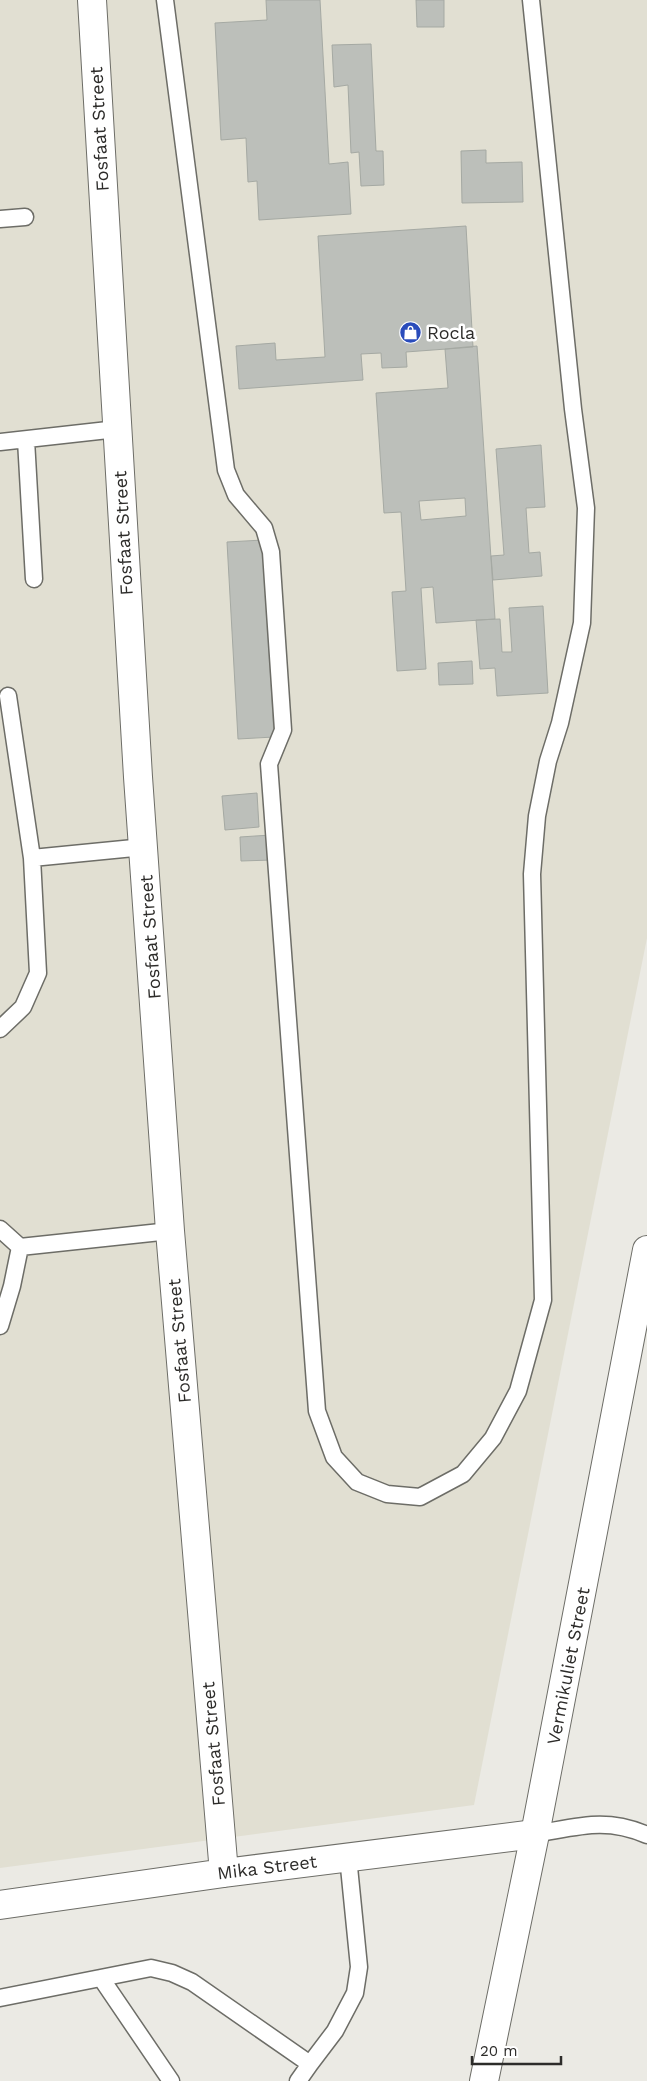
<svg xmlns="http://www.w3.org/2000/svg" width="647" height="2081" font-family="'Work Sans',sans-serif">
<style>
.built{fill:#e1dfd2}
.building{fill:#bcbfba;stroke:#a5a9a3;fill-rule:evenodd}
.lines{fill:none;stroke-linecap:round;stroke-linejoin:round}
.service-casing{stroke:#6d6d67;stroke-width:19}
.minor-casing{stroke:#6d6d67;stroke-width:30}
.tertiary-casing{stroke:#6d6d67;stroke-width:30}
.service{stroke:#fff;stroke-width:16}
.minor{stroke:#fff;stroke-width:28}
.tertiary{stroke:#fff;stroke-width:28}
.labels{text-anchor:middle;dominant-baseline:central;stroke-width:5;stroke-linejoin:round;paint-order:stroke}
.street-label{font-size:18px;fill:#2d2c2a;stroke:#fff}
.poi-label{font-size:18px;fill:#2d2c2a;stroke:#fff;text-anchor:start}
</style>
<rect width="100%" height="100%" fill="#ebeae4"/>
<path class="built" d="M0,0H647V938L474,1805L0,1868Z"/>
<path class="building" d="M266,0H320L329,164L348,162L351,214L259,220L257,181L248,182L246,138L221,140L215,23L267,20Z
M416,0H444V27H417Z
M371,44L376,151H383L384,185L361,186L359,152L351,153L348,85L334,87L332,45Z
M486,150V163L522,162L523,202L462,203L461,151Z
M466,226L473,347L406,352L407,367L382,368L381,353L361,354L363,380L239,389L236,346L275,343L276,360L325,357L318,236Z
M477,346L495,619L436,623L433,587L421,588L426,669L397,671L392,592L406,591L401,512L384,513L376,393L448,388L445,349ZM465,498L466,516L421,520L419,501Z
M541,445L545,507L526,508L529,553L540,552L542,576L493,580L491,556L504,555L496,449Z
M263,540L274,737L238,739L227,542Z
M543,606L548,693L497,696L495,668L480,669L476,620L500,619L502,652H512L509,608Z
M472,661L473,684L439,685L438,663Z
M257,793L259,827L225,830L222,796Z
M271,835L272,860L241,861L240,837Z"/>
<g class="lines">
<defs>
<path id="service" d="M165,0L226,470L236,495L264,528L271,552L283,730L269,764L317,1411L334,1457L357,1482L387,1494L420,1497L463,1474L493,1438L518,1391L543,1300L532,874L537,816L548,761L560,723L582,623L586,508L573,409L531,0
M0,219L25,217
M26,440L34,579
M0,442L117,429
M8,696L32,858L144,847
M0,1029L23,1007L38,973L32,858
M0,1229L20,1247L170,1231
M0,1326L12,1286L20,1247
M535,1834C578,1827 605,1817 647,1835
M101,1978L171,2081
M0,1998L151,1968L172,1973L192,1982L310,2064L298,2081
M310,2064L335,2031L355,1993L359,1967L348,1857"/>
<path id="minor" d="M92,0L138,777L170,1231L224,1873
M0,1905L224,1873L535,1834"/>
<path id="tertiary" d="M484,2081L535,1834L647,1250"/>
</defs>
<use href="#service" class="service-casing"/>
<use href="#minor" class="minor-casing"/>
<use href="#tertiary" class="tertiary-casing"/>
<use href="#service" class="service"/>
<use href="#minor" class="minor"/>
<use href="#tertiary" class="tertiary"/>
</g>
<defs>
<symbol id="shop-disc" viewBox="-11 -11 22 22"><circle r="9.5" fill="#2a4cbb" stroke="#fff"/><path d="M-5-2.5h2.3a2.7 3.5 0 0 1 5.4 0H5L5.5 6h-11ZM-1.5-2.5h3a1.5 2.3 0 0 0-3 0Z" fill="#fff"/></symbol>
</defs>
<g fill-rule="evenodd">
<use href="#shop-disc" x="398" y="320" width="25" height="25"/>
</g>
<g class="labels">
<g class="street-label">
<text transform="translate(99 129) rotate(-93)">Fosfaat Street</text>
<text transform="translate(123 533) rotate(-93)">Fosfaat Street</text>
<text transform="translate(150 937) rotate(-94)">Fosfaat Street</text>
<text transform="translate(179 1341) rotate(-95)">Fosfaat Street</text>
<text transform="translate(568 1666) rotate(-79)">Vermikuliet Street</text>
<text transform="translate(213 1744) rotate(-95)">Fosfaat Street</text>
<text transform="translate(267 1867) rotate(-7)">Mika Street</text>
</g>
<g class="poi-label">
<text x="427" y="332">Rocla</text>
</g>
</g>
<path d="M472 2056v8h89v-8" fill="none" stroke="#2d2c2a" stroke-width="2.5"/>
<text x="480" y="2056" font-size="15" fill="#2d2c2a" stroke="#ffffff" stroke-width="4" paint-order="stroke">20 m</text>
</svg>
